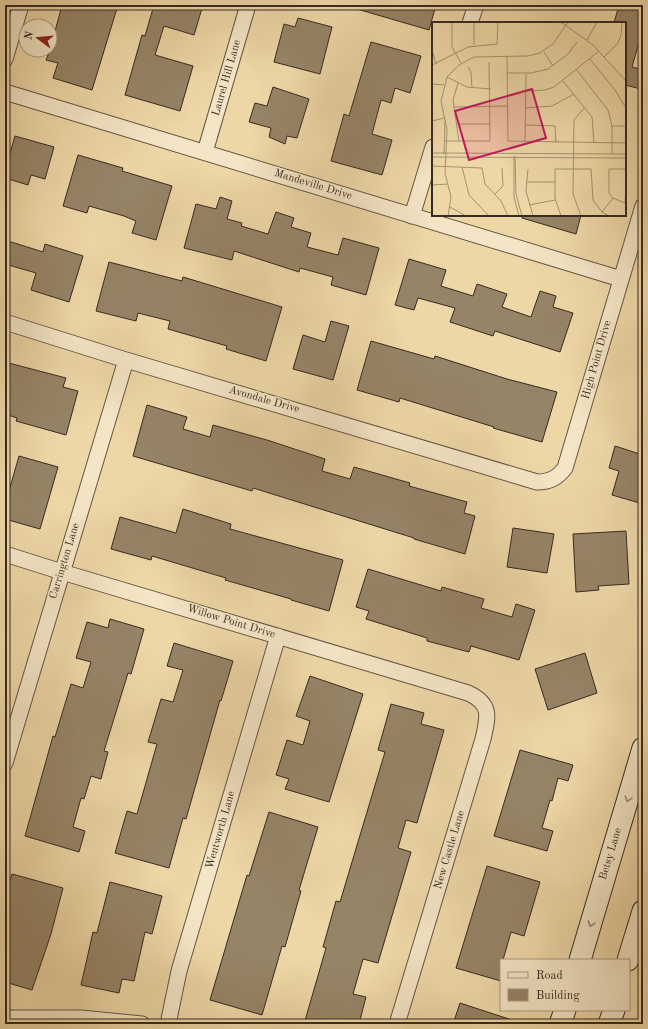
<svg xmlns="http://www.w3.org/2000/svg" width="648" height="1029" font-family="'Old Standard TT',serif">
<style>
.building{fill:#968467;stroke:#362a21}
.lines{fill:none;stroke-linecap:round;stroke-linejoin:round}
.street-casing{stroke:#645542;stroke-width:17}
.secondary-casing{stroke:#362a21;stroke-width:23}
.street{stroke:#f4e5c6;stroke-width:15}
.secondary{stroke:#f4e5c6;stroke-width:21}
.oneway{stroke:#958874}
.labels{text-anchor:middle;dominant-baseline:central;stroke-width:3;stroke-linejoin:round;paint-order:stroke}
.street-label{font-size:11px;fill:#362a21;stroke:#f4e5c6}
.inset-road{fill:none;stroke:#a49271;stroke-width:1}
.view{fill:#c2185b;fill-opacity:0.15;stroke:#c2185b;stroke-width:2}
.inset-edge{fill:none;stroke:#362a21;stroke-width:2}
</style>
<rect width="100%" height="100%" fill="#eed7a7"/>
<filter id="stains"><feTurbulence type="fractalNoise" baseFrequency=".005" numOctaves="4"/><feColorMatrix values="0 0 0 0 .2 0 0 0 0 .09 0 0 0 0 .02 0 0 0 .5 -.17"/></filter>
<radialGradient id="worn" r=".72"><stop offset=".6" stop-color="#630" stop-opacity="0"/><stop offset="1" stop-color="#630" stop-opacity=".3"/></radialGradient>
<path class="building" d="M62,5H118L92,90L53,78L58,63L46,60L50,50Z
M154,5H203L194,35L164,26L155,55L193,66L180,111L125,95L142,35L145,36Z
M357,5H436L429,30L357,9Z
M619,5H643V28L632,67L643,70V82L641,89L625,85V23H614Z
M298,18L332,27L320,74L274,62L284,24L295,27Z
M371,42L421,56L410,93L395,88L391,103L381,100L372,134L392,140L382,175L331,161L344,114L349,116Z
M273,87L309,99L297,138L287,136L285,144L269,137L271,128L249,122L255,103L267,106Z
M15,136L54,147L45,179L31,175L28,185L5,178V170Z
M78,155L123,168L122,171L172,186L156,240L132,233L136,221L124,216L89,206L87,213L63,206Z
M220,197L232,201L227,219L242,223L241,226L268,234L276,212L294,218L291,227L311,233L307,247L338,255L343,238L379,248L366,295L331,285L333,277L300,268L299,272L234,251L232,260L184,248L196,204L216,209Z
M522,215H581L576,234L522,218Z
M5,240L43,252L45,244L83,256L69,302L31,290L36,273L5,264Z
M409,259L446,270L441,286L473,296L477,284L507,294L502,307L531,317L540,291L556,296L553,307L573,313L560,352L495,331L493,336L450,322L455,308L418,298L414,310L395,305Z
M109,262L182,281L183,277L282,307L266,361L226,349L227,346L168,329L170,321L138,313L136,321L96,311Z
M331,321L349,326L333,380L293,369L303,335L325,342Z
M371,341L434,359L435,356L507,379L557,392L542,442L493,428L494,427L400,398L399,402L357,390Z
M5,362L66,378L63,387L78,391L66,435L16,421L17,418L5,414Z
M147,405L187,417L183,429L210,437L213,425L267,440L325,459L322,471L350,479L354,467L410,483L409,486L467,502L464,513L475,516L465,554L414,539V538L253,488L252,491L133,456Z
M615,446L643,455V504L612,495L619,471L609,468Z
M19,456L58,467L40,529L5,519V505Z
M183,509L231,524L230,529L343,560L329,611L291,600V599L225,580L226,578L152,556L151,560L111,549L120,517L176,533Z
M513,528L554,534L547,573L507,567Z
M626,531L629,584L598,586L599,590L576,592L573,534Z
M368,569L441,591L442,587L484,599L481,608L512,617L516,604L535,610L519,660L471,646L469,652L427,641V638L366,619L369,611L356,607Z
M110,619L144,629L131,674L128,673L104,751L108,752L101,779L91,776L84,799L81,798L73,827L85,831L79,852L25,836L53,736L55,737L71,684L83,688L91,662L76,658L87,622L108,628Z
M174,643L233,661L221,701L220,700L186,819L183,818L169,868L115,853L127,811L137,814L157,744L148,742L161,699L173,702L183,670L167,666Z
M585,653L597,693L548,710L535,669Z
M310,676L363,694L329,802L285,789L289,779L276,775L287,740L303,745L310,721L296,716Z
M391,704L424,713L421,724L444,730L417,823L406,820L398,848L411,852L378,963L363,959L353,994L366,997L359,1024H304L326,948L323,947L336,901L340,902L385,752L378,750Z
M520,750L573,765L568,781L558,778L552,801L550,800L542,828L553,831L547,851L494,836Z
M269,812L318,827L299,890L301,891L285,947L282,946L262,1015L210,1000L247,875L249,876Z
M487,866L540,882L524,936L511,932L503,960H501V981L456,968Z
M12,874L63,888L51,934L32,990L5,982V898Z
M110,882L162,896L152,934L145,932L134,981L122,979L119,993L81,985L93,932L97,933Z
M460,1003L515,1021V1024H453Z"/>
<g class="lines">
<defs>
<path id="street" d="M470,23L476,5
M5,59L21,5
M5,92L621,279
M205,152L248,5
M412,216L433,147
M5,322L126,360L537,482C550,482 557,478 565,468L643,206
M5,554L62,572L468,693C492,704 488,717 483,739L397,1024
M5,763L126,360
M5,1018H81L142,1024
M168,1024L179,971L278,636"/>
<path id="secondary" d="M580,960L643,748
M628,960L643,911
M560,1024L565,1010
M609,1024L614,1010"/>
</defs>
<use href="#street" class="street-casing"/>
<use href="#secondary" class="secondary-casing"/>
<use href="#street" class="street"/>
<use href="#secondary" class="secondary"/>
</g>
<defs><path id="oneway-chevron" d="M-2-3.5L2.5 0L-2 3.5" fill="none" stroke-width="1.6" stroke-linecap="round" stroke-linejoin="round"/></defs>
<g class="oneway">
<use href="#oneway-chevron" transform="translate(628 799) rotate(107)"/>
<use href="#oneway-chevron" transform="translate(591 924) rotate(107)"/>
</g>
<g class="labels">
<g class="street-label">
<text transform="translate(227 78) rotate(-74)">Laurel Hill Lane</text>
<text transform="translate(313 185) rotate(17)">Mandeville Drive</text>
<text transform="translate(597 360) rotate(-74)">High Point Drive</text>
<text transform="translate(264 400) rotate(16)">Avondale Drive</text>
<text transform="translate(65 561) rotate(-73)">Carrington Lane</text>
<text transform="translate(231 622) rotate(17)">Willow Point Drive</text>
<text transform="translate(221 830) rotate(-74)">Wentworth Lane</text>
<text transform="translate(450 850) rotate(-73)">New Castle Lane</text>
<text transform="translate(611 854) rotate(-73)">Betsy Lane</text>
</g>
</g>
<g transform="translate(432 22)">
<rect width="194" height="194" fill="#eed7a7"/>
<path class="inset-road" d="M20,0V25L29,41M42,0V23M129,0L161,23L194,59M155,18L165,0M0,28L4,42M112,30L121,44M75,34L76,119L194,121M172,35L186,21L189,13L190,0M158,37L183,68L194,86M0,43L36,25L65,22L66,0M36,45L39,50L40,66M144,47L176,88L180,104V132M75,51H99L116,47L136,32L145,20M15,55L35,65L59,67M131,59L160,95L162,121M26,61L21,78L27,119M0,62L12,63M93,69L113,68L122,65L167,29M22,85L76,84M93,86L120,84L142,72M0,99L12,96M26,102H58M93,103L123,104L124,121M180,104H194M12,119H58L57,40M93,120L94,52M0,131L194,132M12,132L13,99M82,134V175L87,194M83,134L84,172L90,194M0,135L194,136M0,144L50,146L53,162L69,179L76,194M30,145L37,173L57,194M96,147L94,169L101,194M194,147H177V171L181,176L193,181L194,164M94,160H123M0,163L16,162M63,172L71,164L70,146M97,183L123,178M18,185L34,194M170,190L181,176M16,194L19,175L13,151L15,108L9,79L15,55L27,43L42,35L96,34L108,31L121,22L136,0M129,194L123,176V147H159L161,178L170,190L177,194M149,194L141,172L142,98L153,85"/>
<path class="view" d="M100,67L114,116L37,138L23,89Z"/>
<rect width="194" height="194" class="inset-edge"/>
</g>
<rect width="648" height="1029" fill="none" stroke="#eed7a7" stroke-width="20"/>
<rect x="6" y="6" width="636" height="1017" fill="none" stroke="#362a21" stroke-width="2"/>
<rect x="10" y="10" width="628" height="1009" fill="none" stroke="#362a21"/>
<rect x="500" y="959" width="130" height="52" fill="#f4e5c6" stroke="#a89a84"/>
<rect x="508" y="972" width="20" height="6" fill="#f4e5c6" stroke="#a89a84"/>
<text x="536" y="979" font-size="12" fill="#362a21">Road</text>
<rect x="508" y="989" width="20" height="12" fill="#968467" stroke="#a89a84"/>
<text x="536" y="999" font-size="12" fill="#362a21">Building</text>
<g transform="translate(38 38) rotate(286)"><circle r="19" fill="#f4e5c6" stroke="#a89a84"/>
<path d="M0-3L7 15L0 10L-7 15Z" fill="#8f2418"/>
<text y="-6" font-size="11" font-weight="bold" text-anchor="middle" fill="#362a21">N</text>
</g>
<rect width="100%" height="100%" filter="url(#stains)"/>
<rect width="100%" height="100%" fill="url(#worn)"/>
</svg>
